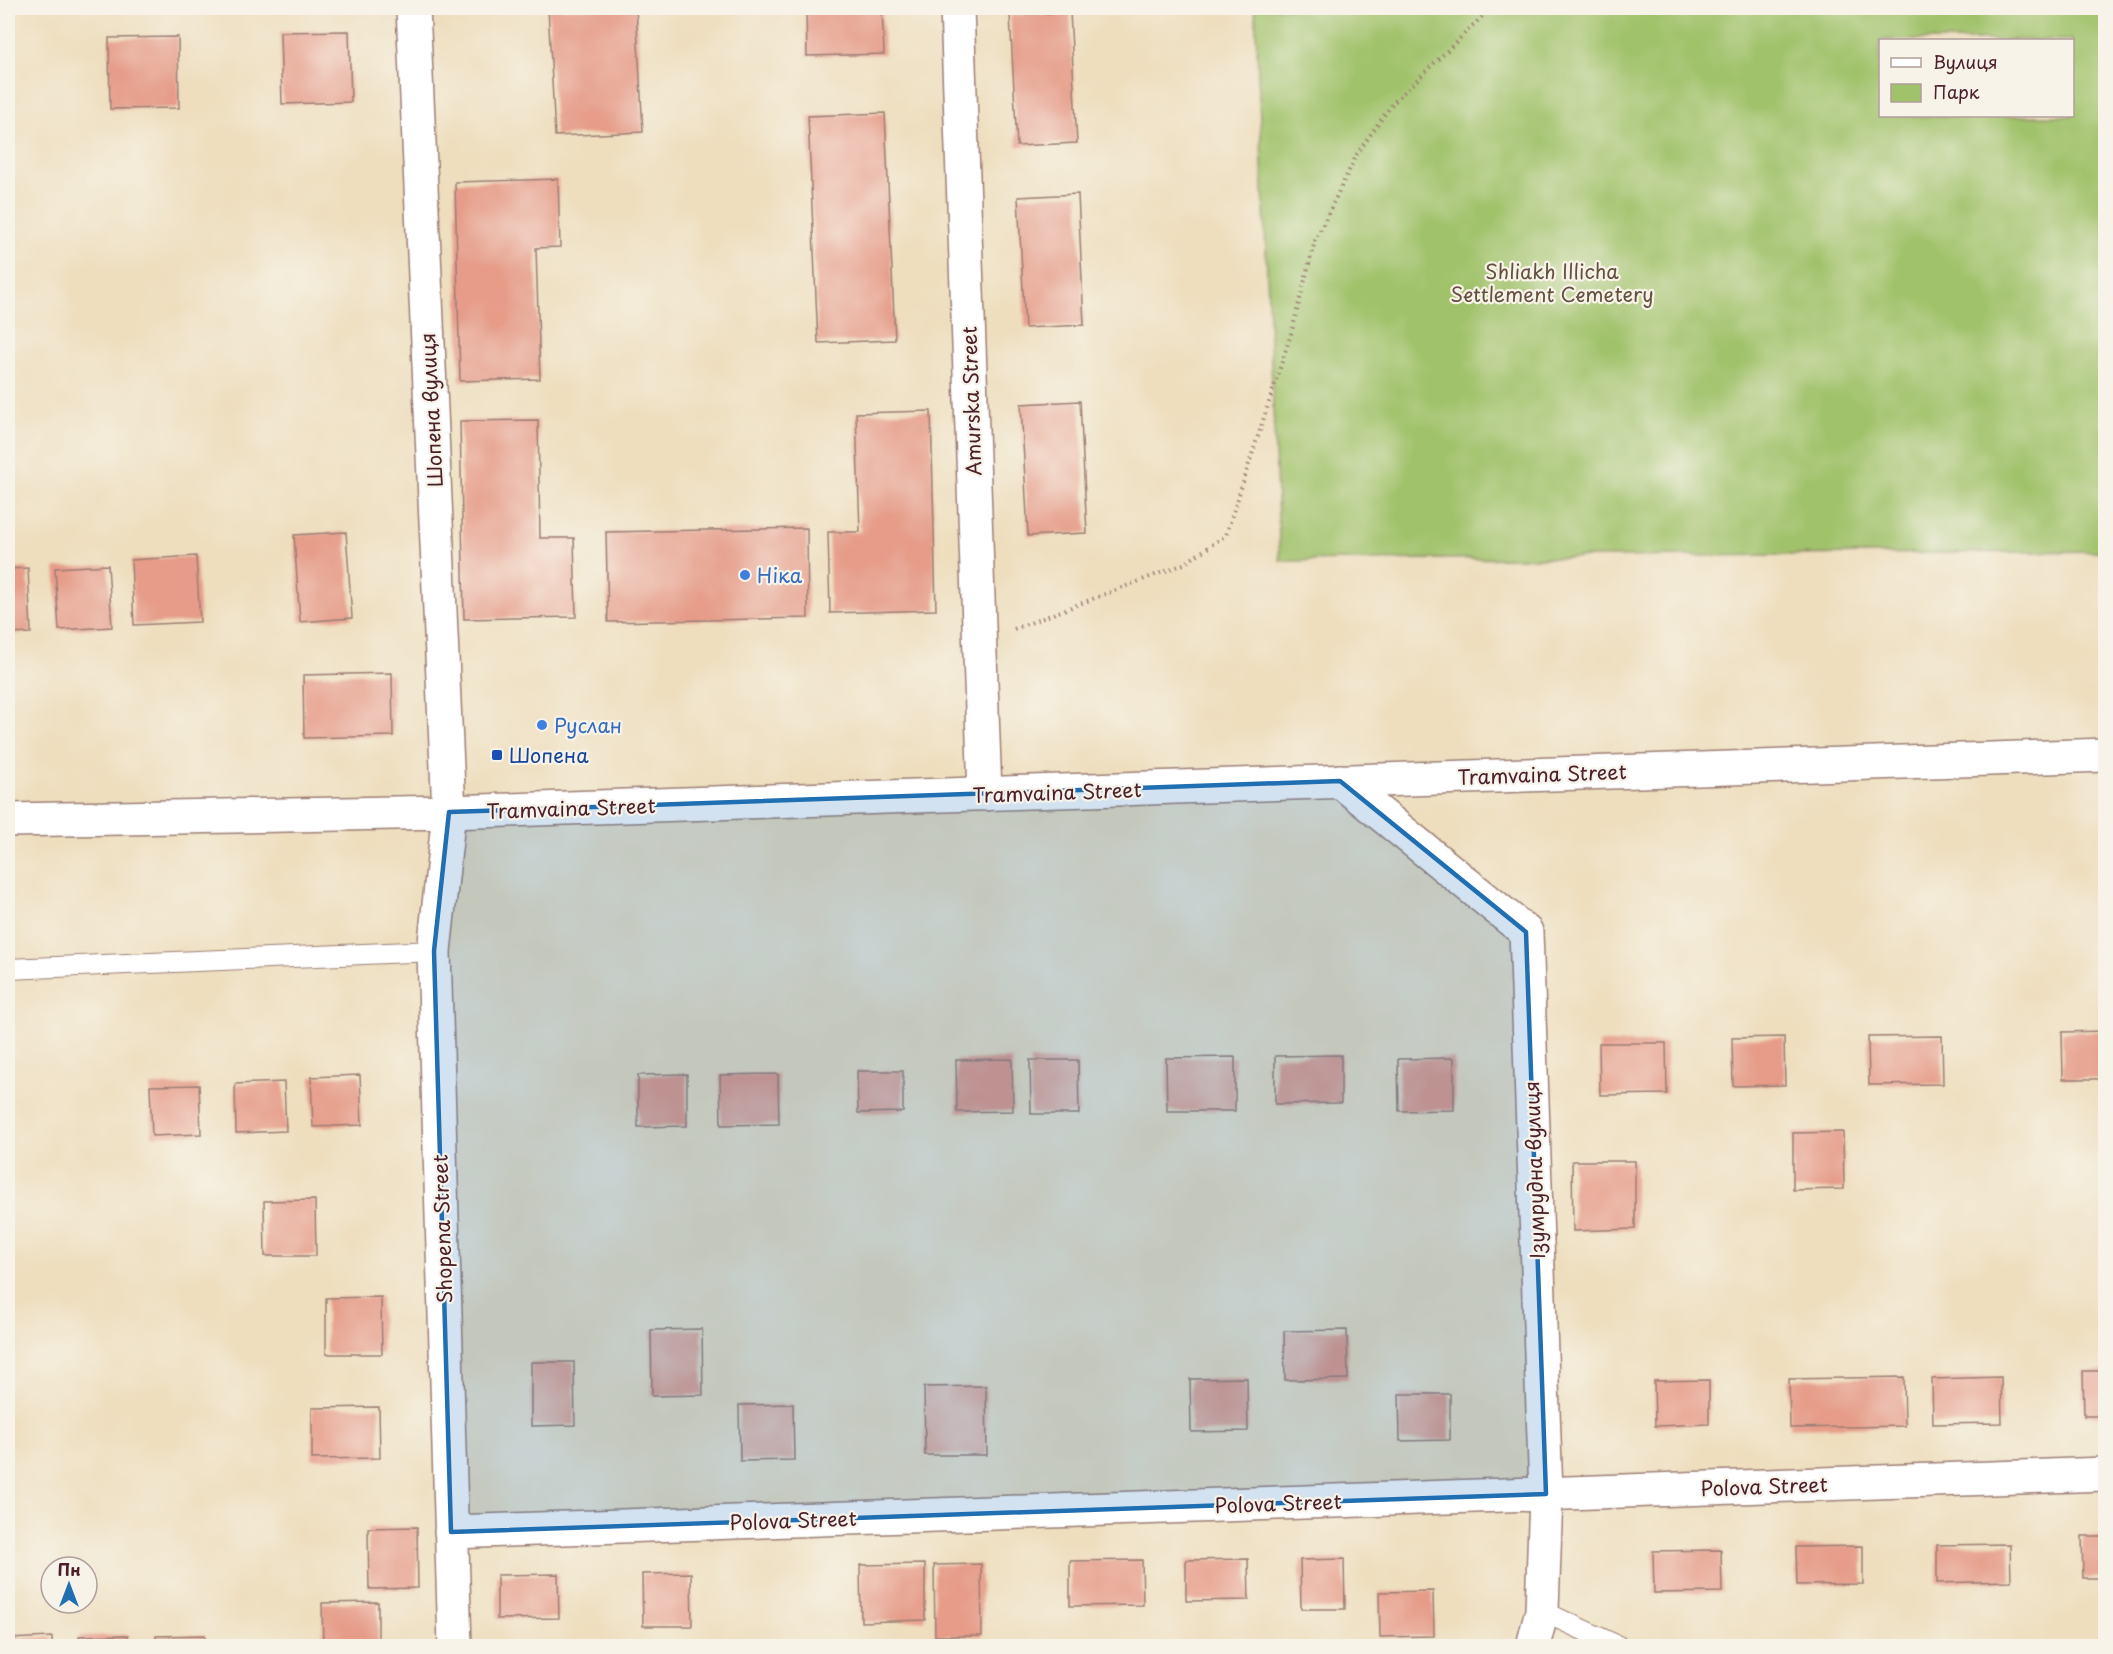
<svg xmlns="http://www.w3.org/2000/svg" width="2113" height="1654" font-family="'Playpen Sans',sans-serif">
<style>
.green{fill:#a0c26b;stroke:#75704b;stroke-width:1.5;fill-rule:evenodd}
.building{fill:#e69c89}
.lines{fill:none;stroke-linecap:round;stroke-linejoin:round}
.service-casing{stroke:#9c7e74;stroke-width:22}
.minor-casing{stroke:#9c7e74;stroke-width:36}
.tertiary-casing{stroke:#9c7e74;stroke-width:36}
.path{stroke:#9c7e74;stroke-width:4;stroke-dasharray:1.5 4.5;stroke-linecap:butt}
.service{stroke:#fff;stroke-width:20}
.minor{stroke:#fff;stroke-width:33}
.tertiary{stroke:#fff;stroke-width:33}
.marked{fill:#1f6fb2;fill-opacity:0.2;stroke:#1f6fb2;stroke-width:4.5;stroke-linejoin:round}
.shop-dot{fill:#3f7fe0;stroke:#f7f3e8;stroke-width:2}
.transit-dot{fill:#1a4fb4;stroke:#f7f3e8;stroke-width:2}
.labels{text-anchor:middle;dominant-baseline:central;stroke-width:4.5;stroke-linejoin:round;paint-order:stroke}
.park-label{font-size:20px;fill:#64503e;stroke:#f7f3e8}
.street-label{font-size:20px;fill:#4a1f2b;stroke:#f7f3e8}
.shop-label{font-size:20px;fill:#366cbe;stroke:#f7f3e8;text-anchor:start}
.transit-label{font-size:20px;fill:#164399;stroke:#f7f3e8;text-anchor:start}
</style>
<rect width="100%" height="100%" fill="#f7f3e8"/>
<filter id="ink" filterUnits="userSpaceOnUse"><feTurbulence type="fractalNoise" baseFrequency=".0167" numOctaves="2"/><feDisplacementMap in="SourceGraphic" scale="12" xChannelSelector="R" yChannelSelector="G"/><feConvolveMatrix kernelMatrix="1 2 1 2 8 2 1 2 1" color-interpolation-filters="sRGB"/></filter>
<filter id="wash" filterUnits="userSpaceOnUse"><feTurbulence type="fractalNoise" baseFrequency=".008" numOctaves="4" result="noise"/><feDisplacementMap in="SourceGraphic" scale="24" xChannelSelector="R" yChannelSelector="G"/><feGaussianBlur stdDeviation="1.35" result="paint"/><feColorMatrix in="noise" values="0 0 0 0 0 0 0 0 0 0 0 0 0 0 0 0 0 1.4 0 .05"/><feComposite in="paint" operator="in"/></filter>
<g filter="url(#wash)">
<rect width="100%" height="100%" fill="#eedebe"/>
<path class="green" d="M1255,8H2105V551L1280,561ZM1880,40H2072V116H1880Z"/>
<g id="blocks">
<path class="building" d="M548,8H636L643,132L555,136Z
M806,8H882L884,54L807,56Z
M1070,12L1077,143L1017,146L1010,15Z
M349,31L351,102L282,104L280,32Z
M178,37L179,108L110,109L109,38Z
M885,113L895,340L818,343L808,116Z
M558,179L560,247L536,248L540,379L460,381L455,182Z
M1078,194L1084,325L1025,328L1018,197Z
M1080,401L1087,533L1028,536L1021,404Z
M931,411L936,610L830,613L828,532H860L856,413Z
M538,420L540,538H574L576,617L464,619L460,421Z
M807,528L808,618L608,622L606,532Z
M346,532L352,618L300,622L294,535Z
M196,556L200,622L134,625L131,560Z
M108,565L112,627L59,630L55,568Z
M28,568L31,633L8,634V569Z
M392,673L393,736L304,738L303,675Z
M2106,1031V1079H2063L2062,1032Z
M1942,1036L1943,1084L1869,1085L1868,1037Z
M1784,1037L1785,1085L1733,1086L1732,1038Z
M1599,1043H1666L1667,1094L1600,1095Z
M1341,1055V1103L1275,1104V1056Z
M1235,1057V1111H1167L1166,1058Z
M1454,1058V1110L1399,1111L1398,1059Z
M1012,1059L1013,1111L957,1112L956,1060Z
M1030,1060H1078L1079,1114H1031Z
M857,1071H903V1112L858,1113Z
M687,1074V1126L638,1127V1075Z
M778,1074L779,1124L721,1125L720,1075Z
M360,1075L362,1125L313,1127L311,1077Z
M284,1082L286,1131L236,1133L235,1084Z
M199,1085L201,1134L152,1136L150,1086Z
M1843,1132L1844,1189L1793,1190V1133Z
M1572,1161H1635V1229L1573,1231Z
M315,1200L316,1256H265L264,1201Z
M381,1297L382,1354H326V1298Z
M702,1329L703,1395L652,1396L651,1330Z
M1347,1330L1348,1379L1285,1380L1284,1331Z
M531,1362H574L575,1425L531,1426Z
M2083,1371H2106V1416H2084Z
M1904,1377L1905,1426L1790,1428L1789,1379Z
M2001,1377L2002,1423L1933,1424L1932,1379Z
M1247,1378L1248,1431L1191,1432L1190,1379Z
M1709,1380V1424L1655,1426L1654,1381Z
M986,1386L987,1455H925L924,1387Z
M1399,1394H1450V1440L1400,1441Z
M793,1404L794,1460L740,1461L739,1405Z
M379,1407L380,1458L312,1459V1408Z
M417,1527L418,1588L369,1589L368,1528Z
M2082,1536H2106V1578H2083Z
M2010,1544L2011,1581L1937,1583V1545Z
M1863,1546V1584L1797,1585L1796,1547Z
M1721,1550L1722,1592L1654,1593L1653,1551Z
M1248,1559L1249,1600L1186,1601V1560Z
M1344,1559L1345,1609H1301L1300,1560Z
M1142,1560L1143,1605L1070,1606V1561Z
M925,1564V1620L861,1622L860,1565Z
M981,1564L982,1636H935L934,1565Z
M691,1573L692,1626H643L642,1574Z
M558,1574L559,1618L497,1619V1575Z
M1433,1591L1434,1636L1380,1637L1379,1592Z
M378,1602V1646H323L322,1603Z
M128,1635V1646H79V1636Z
M205,1635V1646H156V1636Z
M52,1637V1646H8V1639Z"/>
</g>
</g>
<g filter="url(#ink)">
<use href="#blocks" fill-opacity="0" stroke="#9c7e74" stroke-width="1.5"/>
<g class="lines">
<defs>
<path id="service" d="M8,969L434,951
M1542,1611L1618,1646"/>
<path id="minor" d="M957,8L985,794
M1340,781L1526,932L1546,1494L1542,1611L1533,1646
M8,820L449,812L434,951L455,1646
M451,1532L2106,1474"/>
<path id="tertiary" d="M413,8L449,812L2106,755"/>
</defs>
<use href="#service" class="service-casing"/>
<use href="#minor" class="minor-casing"/>
<use href="#tertiary" class="tertiary-casing"/>
<path class="path" d="M1014,629L1184,564L1226,535L1291,334L1315,241L1357,154L1392,104L1491,8"/>
<use href="#service" class="service"/>
<use href="#minor" class="minor"/>
<use href="#tertiary" class="tertiary"/>
</g>
</g>
<path class="marked" d="M1340,781L1526,932L1546,1494L451,1532L434,951L449,812Z"/>
<g class="shop-dot">
<circle cx="745" cy="575" r="6"/>
<circle cx="542" cy="725" r="6"/>
</g>
<rect class="transit-dot" x="491" y="749" width="12" height="12" rx="3"/>
<g class="labels">
<g class="park-label">
<text x="1552" y="271">Shliakh Illicha<tspan x="1552" dy="23">Settlement Cemetery</tspan></text>
</g>
<g class="street-label">
<text transform="translate(971 401) rotate(-92)">Amurska Street</text>
<text transform="translate(431 410) rotate(-93)">Шопена вулиця</text>
<text transform="translate(1542 774) rotate(-2)">Tramvaina Street</text>
<text transform="translate(1057 792) rotate(-2)">Tramvaina Street</text>
<text transform="translate(571 808) rotate(-2)">Tramvaina Street</text>
<text transform="translate(1534 1170) rotate(-92)">Ізумрудна вулиця</text>
<text transform="translate(442 1229) rotate(-92)">Shopena Street</text>
<text transform="translate(1764 1486) rotate(-2)">Polova Street</text>
<text transform="translate(1278 1503) rotate(-2)">Polova Street</text>
<text transform="translate(793 1520) rotate(-2)">Polova Street</text>
</g>
<g class="shop-label">
<text x="757" y="575">Ніка</text>
<text x="554" y="725">Руслан</text>
</g>
<g class="transit-label">
<text x="509" y="755">Шопена</text>
</g>
</g>
<rect width="2113" height="1654" fill="none" stroke="#f7f3e8" stroke-width="30"/>
<rect x="1879" y="39" width="195" height="78" fill="#f7f3e8" stroke="#b29e9c" stroke-width="1.5"/>
<rect x="1891" y="58" width="30" height="9" fill="#ffffff" stroke="#b29e9c" stroke-width="1.5"/>
<text x="1933" y="69" font-size="18" fill="#4a1f2b">Вулиця</text>
<rect x="1891" y="84" width="30" height="18" fill="#a0c26b" stroke="#b29e9c" stroke-width="1.5"/>
<text x="1933" y="99" font-size="18" fill="#4a1f2b">Парк</text>
<g transform="translate(69 1585)"><circle r="28" fill="#f7f3e8" stroke="#b29e9c" stroke-width="1.5"/>
<path d="M0-4.5L10 22L0 15L-10 22Z" fill="#1f6fb2"/>
<text y="-9" font-size="16" font-weight="bold" text-anchor="middle" fill="#4a1f2b">Пн</text>
</g>
</svg>
